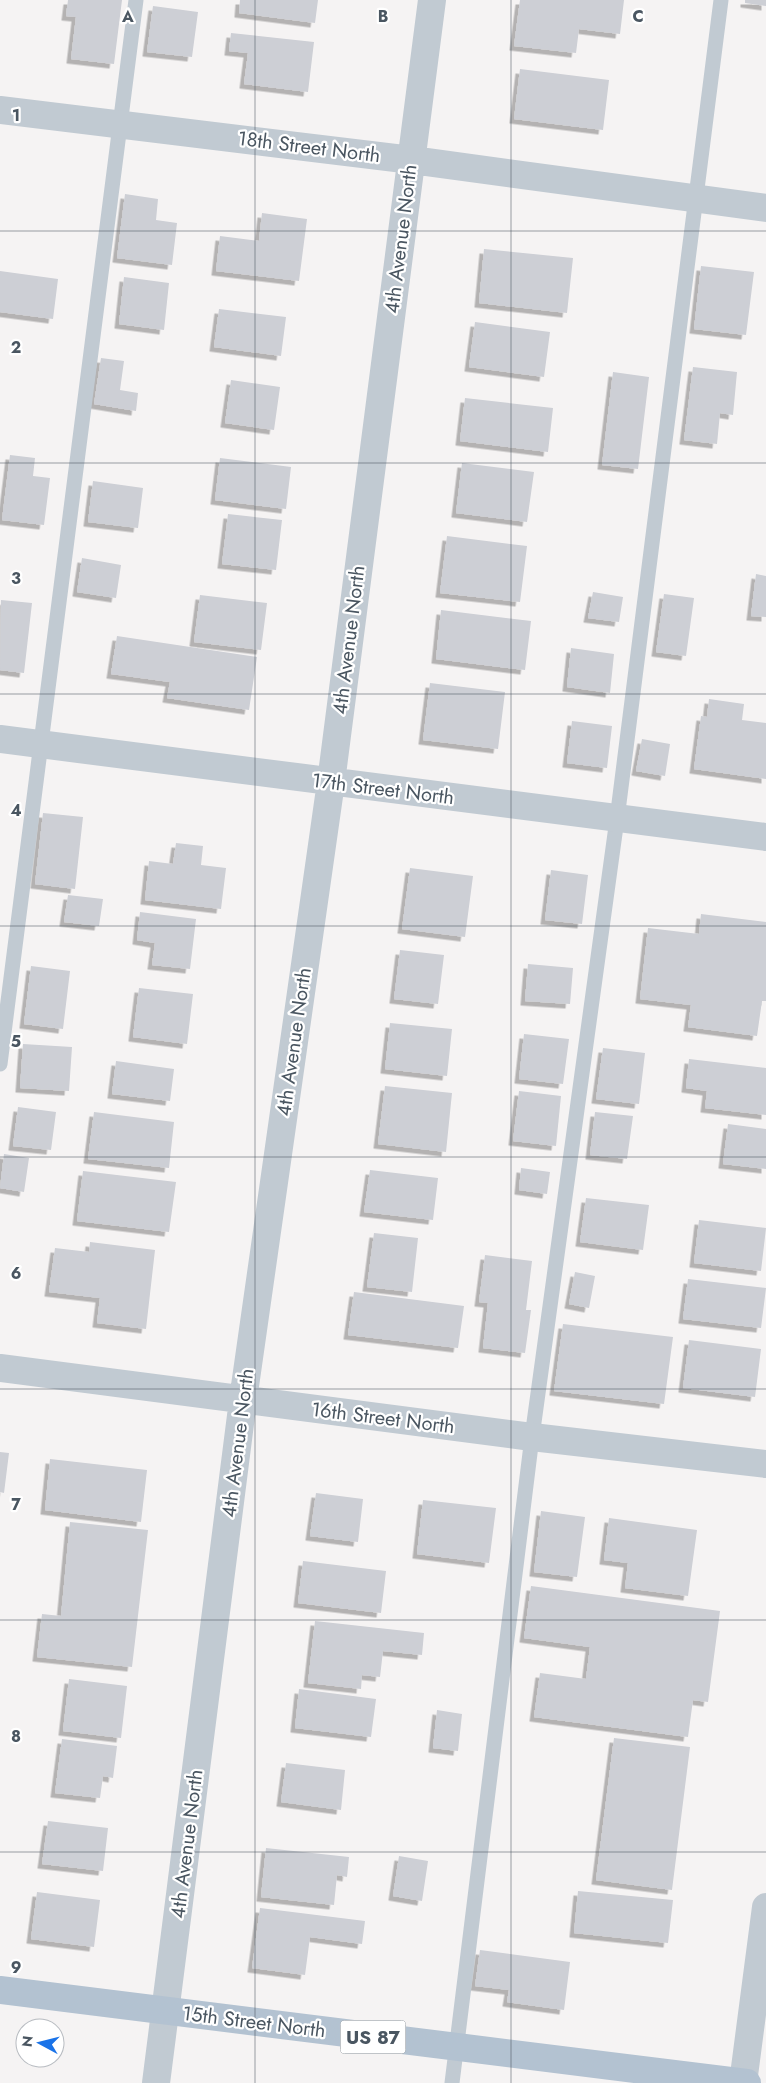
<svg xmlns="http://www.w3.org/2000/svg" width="766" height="2083" font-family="Jost,sans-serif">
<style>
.building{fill:#cdcfd5;filter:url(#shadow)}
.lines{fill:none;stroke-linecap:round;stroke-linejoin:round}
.lane{stroke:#c1cad2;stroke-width:15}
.street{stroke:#c1cad2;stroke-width:28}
.primary{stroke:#b3c2d1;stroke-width:28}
.grid{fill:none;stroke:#4a5661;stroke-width:1;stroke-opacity:0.55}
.labels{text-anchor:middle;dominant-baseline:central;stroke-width:4.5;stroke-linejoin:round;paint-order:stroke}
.shield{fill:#fff;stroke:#808990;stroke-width:1}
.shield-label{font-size:19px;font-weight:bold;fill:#4a5661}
.street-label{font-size:20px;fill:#4a5661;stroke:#fff}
.grid-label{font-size:16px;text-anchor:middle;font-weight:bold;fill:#4a5661;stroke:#fff;stroke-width:4.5;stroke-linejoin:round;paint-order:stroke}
</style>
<defs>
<filter id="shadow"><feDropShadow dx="-4.5" dy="4.5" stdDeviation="0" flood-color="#0004"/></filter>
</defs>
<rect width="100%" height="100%" fill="#f5f3f3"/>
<path class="building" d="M68,0H122L114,64L71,59L76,17L66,16Z
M240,0H318L315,23L239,13Z
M520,0H624L620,34L579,29L576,53L514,46Z
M745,0H766V6L745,3Z
M153,6L198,12L192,57L147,52Z
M231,33L314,42L308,92L244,84L248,53L229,51Z
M520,69L609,80L603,130L514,119Z
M125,194L158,199L156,220L177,223L172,265L117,258Z
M262,213L307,219L299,281L216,271L220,236L259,241Z
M484,249L573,258L567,313L479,303Z
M701,266L754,272L746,335L694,329Z
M0,271L58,279L53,319L0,312Z
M124,277L169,283L164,330L119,324Z
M219,309L286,317L281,356L214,347Z
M475,322L550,332L544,377L469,367Z
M101,358L124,361L120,390L138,393L136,411L94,404Z
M693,367L737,372L733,415L720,413L717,444L684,440Z
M613,372L649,377L638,469L602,465Z
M231,380L280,387L274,430L225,423Z
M465,398L553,408L548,452L460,441Z
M10,455L35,458L33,476L50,478L44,525L2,520Z
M220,458L291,467L286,509L215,500Z
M462,463L534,472L527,522L456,513Z
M93,481L143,488L138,528L88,522Z
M228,514L282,520L276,570L222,564Z
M447,536L527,546L520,602L440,593Z
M82,558L121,565L116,598L77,592Z
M756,574L766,576V617L751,616Z
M593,592L623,597L619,622L588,618Z
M664,594L694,598L686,656L656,652Z
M200,595L267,603L261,650L194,642Z
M1,600L32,603L24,673L0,670Z
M441,610L531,621L525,670L436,659Z
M117,636L257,657L249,710L167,698L170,682L111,674Z
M571,648L614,654L610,693L567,687Z
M430,683L505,692L498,749L423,740Z
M709,699L744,704L742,720L766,723V779L694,769L701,716L707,717Z
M572,721L612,726L607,768L567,763Z
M642,739L670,744L665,776L636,771Z
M43,813L83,817L75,889L35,884Z
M176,843L203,846L201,865L226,868L221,909L145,900L149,861L173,864Z
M410,868L473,876L465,937L402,929Z
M551,870L588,875L582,924L545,920Z
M68,895L103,899L99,926L64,922Z
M140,912L196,919L190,969L152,965L155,943L137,940Z
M701,914L766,922V1001H762L757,1036L688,1027L691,1005L640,999L648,928L699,934Z
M400,950L444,955L438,1004L394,999Z
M528,964L573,968L570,1004L525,1001Z
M31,966L70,971L63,1029L24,1024Z
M139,988L193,994L187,1044L133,1037Z
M390,1023L452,1029L447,1076L385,1069Z
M524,1034L569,1039L563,1084L519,1079Z
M23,1044L72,1047L69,1091L20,1088Z
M603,1048L645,1053L639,1104L596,1099Z
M689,1059L766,1068V1115L705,1108L707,1091L686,1088Z
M116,1061L174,1069L170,1101L112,1094Z
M385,1086L452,1093L446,1152L378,1144Z
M519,1091L561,1096L556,1146L513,1141Z
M18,1107L56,1112L51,1150L13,1146Z
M94,1112L174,1122L169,1168L88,1159Z
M595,1112L633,1116L627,1159L590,1155Z
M728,1124L766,1129V1169L723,1164Z
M4,1154L29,1158L24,1192L0,1188Z
M521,1168L550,1172L547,1194L519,1190Z
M370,1170L438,1178L433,1220L364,1212Z
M83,1171L176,1182L169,1232L77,1221Z
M586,1198L649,1205L643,1250L580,1242Z
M699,1220L766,1228L761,1271L694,1263Z
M374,1233L418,1238L412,1292L367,1287Z
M90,1242L155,1250L146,1329L97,1323L100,1298L49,1292L55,1248L89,1252Z
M485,1255L532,1261L526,1310H531L525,1353L483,1348L488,1303L479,1302Z
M575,1272L595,1276L589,1308L569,1304Z
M688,1279L766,1288L761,1328L683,1319Z
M354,1292L464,1306L458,1348L348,1335Z
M563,1324L673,1337L664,1404L554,1391Z
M689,1340L761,1349L755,1397L683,1388Z
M0,1452L9,1453L4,1493L0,1492Z
M50,1459L147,1470L141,1522L45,1510Z
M316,1493L363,1499L358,1542L310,1536Z
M423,1500L496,1508L489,1563L417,1554Z
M541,1511L585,1517L577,1577L534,1572Z
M609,1518L697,1530L688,1596L625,1588L628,1563L604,1560Z
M70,1522L148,1530L132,1667L37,1657L42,1614L61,1616Z
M303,1561L386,1571L381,1613L298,1603Z
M531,1586L720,1611L708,1702L693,1700L688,1737L534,1717L540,1673L586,1679L590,1647L524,1638Z
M315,1621L424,1633L422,1655L383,1651L380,1677L362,1675L361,1689L308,1683Z
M69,1679L127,1686L121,1738L63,1731Z
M299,1689L376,1699L371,1737L295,1728Z
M437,1710L462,1714L458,1751L433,1748Z
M614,1738L690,1747L672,1890L596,1880Z
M62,1739L117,1746L113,1778L103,1776L100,1798L55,1793Z
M286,1763L345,1770L341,1810L281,1802Z
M48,1821L108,1828L103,1871L42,1864Z
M266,1848L349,1857L347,1877L337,1875L334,1905L261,1897Z
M399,1856L428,1861L422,1901L393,1896Z
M578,1891L673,1900L668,1943L574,1933Z
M37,1892L100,1900L94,1947L31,1939Z
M260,1908L365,1921L362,1944L310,1937L305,1975L252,1968Z
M480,1950L570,1962L564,2010L507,2002L509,1990L475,1986Z"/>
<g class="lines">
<path class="lane" d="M0,1064L136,0
M452,2083L532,1437L617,819L721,0"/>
<path class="street" d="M0,110L412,160L766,208
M0,739L766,837
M0,1368L532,1437L766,1464
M156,2083L243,1400L331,782L432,0
M743,2083L766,1907"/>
<path class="primary" d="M0,1990L747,2083"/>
</g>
<path class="grid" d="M255,0V2083M511,0V2083M0,231H766M0,463H766M0,694H766M0,926H766M0,1157H766M0,1389H766M0,1620H766M0,1852H766"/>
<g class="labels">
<rect class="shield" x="340.5" y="2020.5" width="65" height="33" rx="4"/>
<g class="shield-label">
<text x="373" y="2037">US 87</text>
</g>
<g class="street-label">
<text transform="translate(309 147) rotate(7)">18th Street North</text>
<text transform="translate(401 239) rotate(-83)">4th Avenue North</text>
<text transform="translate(349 640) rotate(-83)">4th Avenue North</text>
<text transform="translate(383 789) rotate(7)">17th Street North</text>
<text transform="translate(294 1042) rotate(-82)">4th Avenue North</text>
<text transform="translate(383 1418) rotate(7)">16th Street North</text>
<text transform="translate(238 1443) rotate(-83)">4th Avenue North</text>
<text transform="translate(187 1844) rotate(-83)">4th Avenue North</text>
<text transform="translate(254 2022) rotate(7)">15th Street North</text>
</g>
</g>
<g class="grid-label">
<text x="128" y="22">A</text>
<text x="383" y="22">B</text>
<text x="638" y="22">C</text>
<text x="16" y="121">1</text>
<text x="16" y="353">2</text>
<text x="16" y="584">3</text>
<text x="16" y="816">4</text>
<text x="16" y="1047">5</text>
<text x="16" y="1279">6</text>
<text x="16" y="1510">7</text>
<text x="16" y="1742">8</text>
<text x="16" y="1973">9</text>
</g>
<g transform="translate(40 2043) rotate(277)"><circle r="24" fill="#ffffff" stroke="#b7bbc0"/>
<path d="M0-4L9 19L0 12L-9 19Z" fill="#1a73e8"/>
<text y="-8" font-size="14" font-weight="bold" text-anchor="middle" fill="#4a5661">N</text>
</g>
</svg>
